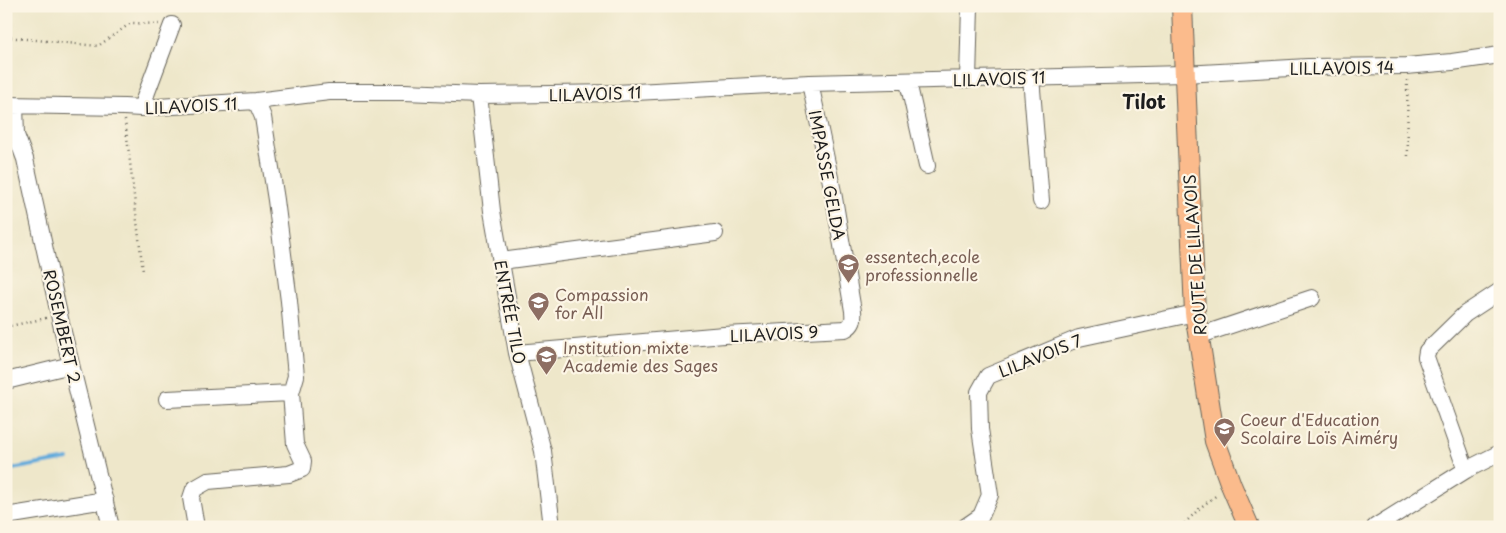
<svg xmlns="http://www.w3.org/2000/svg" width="1506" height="533" font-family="'Playpen Sans',sans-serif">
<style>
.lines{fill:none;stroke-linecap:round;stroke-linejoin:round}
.stream{stroke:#64abdb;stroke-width:4}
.minor-casing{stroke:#666359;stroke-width:18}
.major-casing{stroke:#666359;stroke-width:22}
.path{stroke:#666359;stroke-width:2.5;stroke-dasharray:1 4;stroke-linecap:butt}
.minor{stroke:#fff;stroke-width:16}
.major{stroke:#fbbb8c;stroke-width:20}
.labels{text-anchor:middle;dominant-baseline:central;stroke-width:4.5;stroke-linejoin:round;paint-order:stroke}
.street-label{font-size:16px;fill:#1c1c1c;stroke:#fcf5e5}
.education-label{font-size:16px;fill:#785e54;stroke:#fcf5e5;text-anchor:start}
.quarter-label{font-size:19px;font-weight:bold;fill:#1c1c1c;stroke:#fcf5e5}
</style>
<rect width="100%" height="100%" fill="#fcf5e5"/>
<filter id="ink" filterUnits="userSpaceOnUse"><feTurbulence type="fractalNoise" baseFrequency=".02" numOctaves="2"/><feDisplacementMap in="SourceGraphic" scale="10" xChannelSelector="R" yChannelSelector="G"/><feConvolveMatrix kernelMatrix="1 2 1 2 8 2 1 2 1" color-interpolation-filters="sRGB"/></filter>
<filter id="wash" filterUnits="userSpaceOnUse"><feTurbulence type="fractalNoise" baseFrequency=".0096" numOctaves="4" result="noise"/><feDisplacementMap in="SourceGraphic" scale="20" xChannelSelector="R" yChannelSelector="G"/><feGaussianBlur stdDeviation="1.12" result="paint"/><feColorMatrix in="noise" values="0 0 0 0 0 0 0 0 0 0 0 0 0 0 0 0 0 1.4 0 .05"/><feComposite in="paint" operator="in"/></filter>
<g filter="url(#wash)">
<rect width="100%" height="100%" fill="#eee7ca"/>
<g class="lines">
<path class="stream" d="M6,470L68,459"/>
</g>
</g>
<g filter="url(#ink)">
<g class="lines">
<defs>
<path id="minor" d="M1031,77L1041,201
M968,79L970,6
M908,82L927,166
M479,95L492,211L517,353L543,451L552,527
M6,105L124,107L141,108L256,101L329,92H405L479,95L616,93L810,83L1184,74L1308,67L1406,66L1452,62L1500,55
M15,105L16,135
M141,108L172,25
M6,134L16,135L25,159L62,328L111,527
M501,261L715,233
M1198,336L1312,298
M517,353L724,335L845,329C853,325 854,320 853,311L833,192L810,83
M6,381L71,365
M167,399L291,393
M1466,470L1426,357L1427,351L1465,314L1500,291
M6,516L105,500
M196,527L191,498L194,489L208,481L289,474L302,469L303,461L295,444L291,393L296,376L289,301L276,200L263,117L256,101
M965,527L981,516L990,495L980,429L979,392L988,376L1079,338L1195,313
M1375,527L1466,470L1500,453"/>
<path id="major" d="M1182,6L1195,313L1215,441L1231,485L1249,527"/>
</defs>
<use href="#minor" class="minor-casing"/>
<use href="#major" class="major-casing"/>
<path class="path" d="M6,37L98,46L131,23L159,24
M1407,80L1408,159
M125,120L143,272
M6,327L46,318
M1181,527L1201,507L1217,495"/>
<use href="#minor" class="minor"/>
<use href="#major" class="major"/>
</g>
</g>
<defs>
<symbol id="school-pin" viewBox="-11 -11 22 30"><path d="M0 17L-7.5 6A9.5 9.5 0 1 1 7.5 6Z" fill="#8d6e63" stroke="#fcf5e5"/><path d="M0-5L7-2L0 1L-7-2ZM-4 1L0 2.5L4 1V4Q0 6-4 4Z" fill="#fff"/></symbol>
</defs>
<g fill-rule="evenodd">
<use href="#school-pin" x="836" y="252" width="25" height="34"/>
<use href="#school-pin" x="526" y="290" width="25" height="34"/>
<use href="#school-pin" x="534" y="344" width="25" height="34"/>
<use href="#school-pin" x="1212" y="416" width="25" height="34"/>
</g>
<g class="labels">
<g class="street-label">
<text transform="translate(1342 67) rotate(-1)">LILLAVOIS 14</text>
<text transform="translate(999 78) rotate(-2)">LILAVOIS 11</text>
<text transform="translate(595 93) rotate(-2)">LILAVOIS 11</text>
<text transform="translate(191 105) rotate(-3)">LILAVOIS 11</text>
<text transform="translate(828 175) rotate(79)">IMPASSE GELDA</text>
<text transform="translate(1194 255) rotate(-94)">ROUTE DE LILAVOIS</text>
<text transform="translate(511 312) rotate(79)">ENTRÉE TILO</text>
<text transform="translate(63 326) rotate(77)">ROSEMBERT 2</text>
<text transform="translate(774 333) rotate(-3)">LILAVOIS 9</text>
<text transform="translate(1040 355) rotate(-22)">LILAVOIS 7</text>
</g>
<g class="education-label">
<text x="865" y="256">essentech,ecole<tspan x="865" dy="18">professionnelle</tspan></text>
<text x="555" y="294">Compassion<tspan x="555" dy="18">for All</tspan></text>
<text x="563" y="347">Institution mixte<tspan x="563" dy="18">Academie des Sages</tspan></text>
<text x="1240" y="419">Coeur d'Education<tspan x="1240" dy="18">Scolaire Loïs Aiméry</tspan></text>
</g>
<g class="quarter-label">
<text x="1144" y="101">Tilot</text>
</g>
</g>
<rect width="1506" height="533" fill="none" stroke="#fcf5e5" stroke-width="25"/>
</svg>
